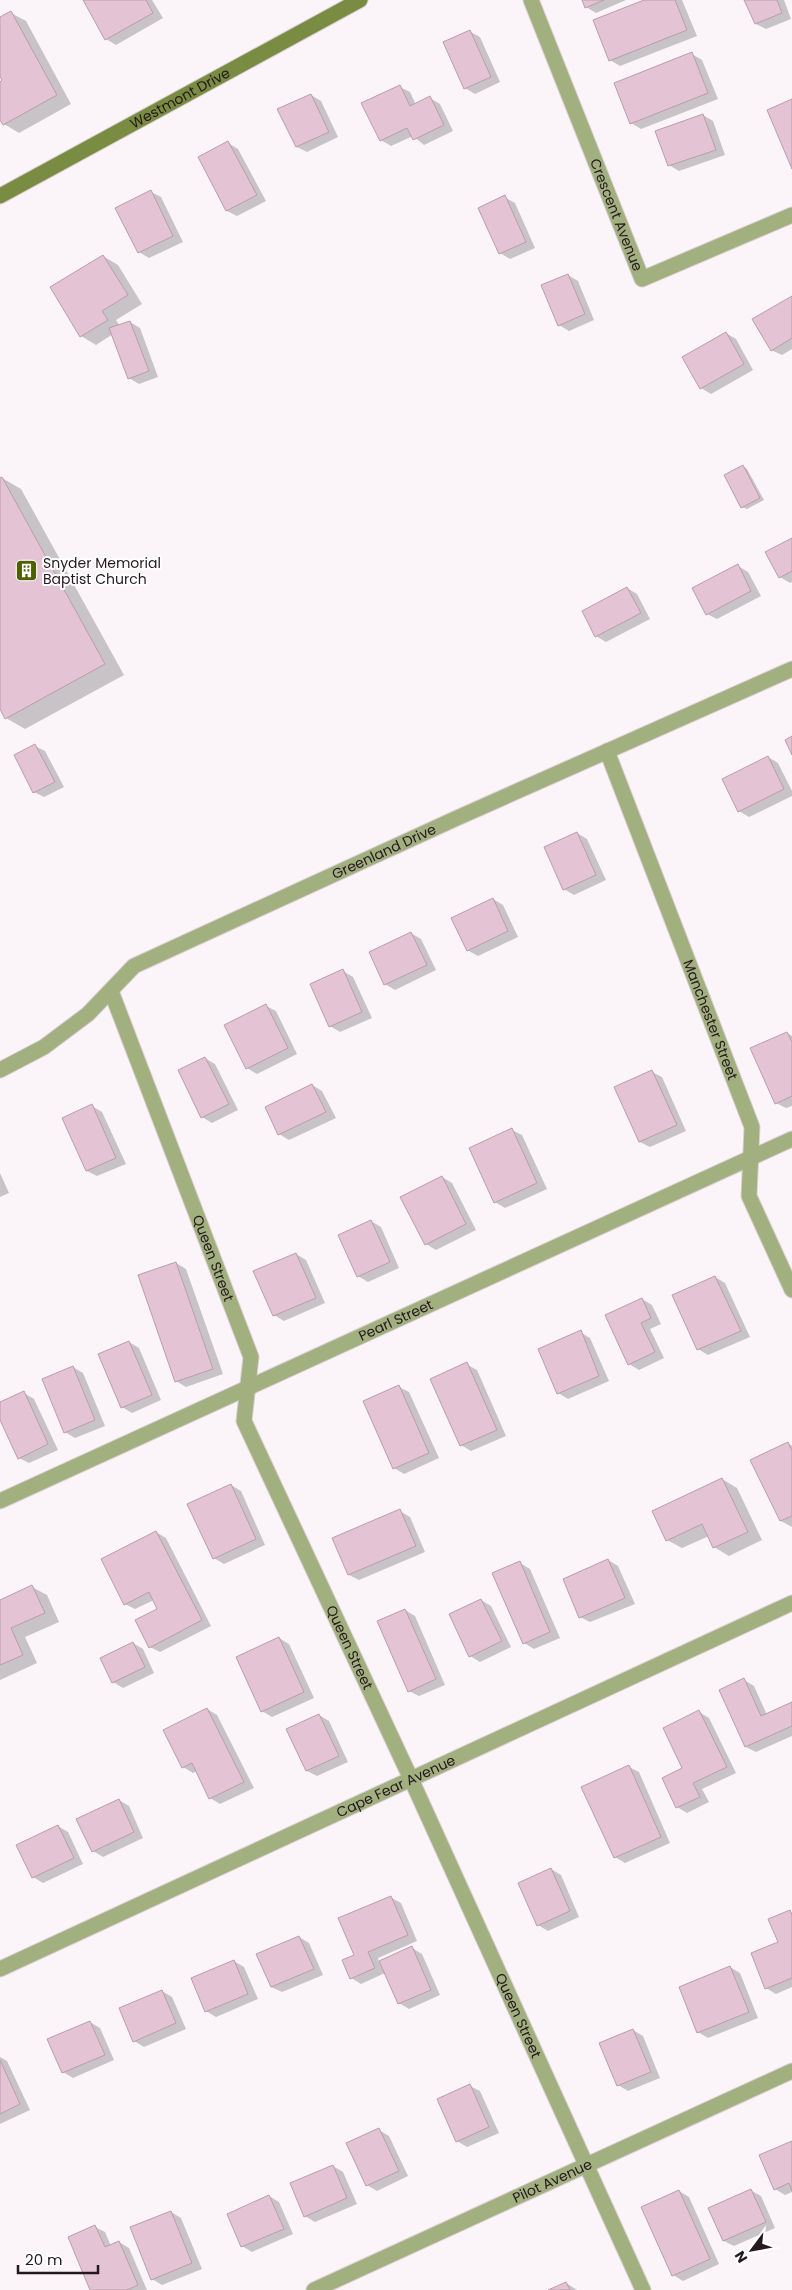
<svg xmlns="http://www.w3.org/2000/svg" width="792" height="2290" font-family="Poppins,sans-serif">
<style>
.shadow{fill:#0003}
.building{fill:#e4c4d4;stroke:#bb9cab}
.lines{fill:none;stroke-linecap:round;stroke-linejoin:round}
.street-casing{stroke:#d9d1d5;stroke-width:17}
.secondary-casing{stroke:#d9d1d5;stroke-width:17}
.street{stroke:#a2af7f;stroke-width:15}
.secondary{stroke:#798c41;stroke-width:15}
.labels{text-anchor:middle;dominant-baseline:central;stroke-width:4;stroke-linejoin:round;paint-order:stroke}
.street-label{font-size:14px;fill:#24181e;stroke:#fff}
.poi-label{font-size:14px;fill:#24181e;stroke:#fff;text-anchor:start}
</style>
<rect width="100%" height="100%" fill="#fbf4f8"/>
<path class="shadow" d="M84,0H152L163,18L116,45L106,39Z
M583,0H626L596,13L586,7Z
M647,0H682L697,36L620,66L610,60Z
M746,0H784L791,19L766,29L756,24Z
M11,13L26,21L71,104L19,133L4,124L0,118V83L4,81L0,74V19Z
M469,31L480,37L500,82L475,94L465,88Z
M692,54L702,60L718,99L641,129L631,123Z
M400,87L410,92L416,105L430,98L440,104L453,131L424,145L413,136L391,146L381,140Z
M311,95L321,101L338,137L307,152L297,147Z
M703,115L713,121L725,155L679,171L669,165Z
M228,143L238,149L266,201L237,216L227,211L199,158Z
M151,192L161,197L183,242L149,258L139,252L117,209Z
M504,197L515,203L535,248L510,259L500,253Z
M103,256L118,265L142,304L116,320L120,326L130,322L140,328L158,377L139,384L129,378L113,334L96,345L81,336Z
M568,275L578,281L594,320L569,331L559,325Z
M792,297V349L782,355L771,350Z
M726,333L736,339L753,370L711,394L701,388Z
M743,466L747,469L764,500L747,509L742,507Z
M2,478L21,489L124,675L25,729L6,718L0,707V479Z
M792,539V582L790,583L780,577Z
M738,566L748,572L761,596L717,619L707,614Z
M627,588L637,594L650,619L606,642L596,636Z
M35,746L45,751L64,787L44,797L34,792Z
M768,757L778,763L792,791V796L749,817L739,811Z
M577,833L587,839L606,880L574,895L564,889Z
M493,899L503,905L518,937L478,956L467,950Z
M411,933L421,939L436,970L395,990L385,984Z
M343,971L353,977L372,1018L340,1032L330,1026Z
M266,1006L276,1011L297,1054L257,1074L247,1068Z
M787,1033L792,1036V1106L786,1108L776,1103Z
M205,1058L215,1064L238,1110L212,1123L202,1117Z
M652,1072L662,1077L686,1131L650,1147L640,1142Z
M312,1085L322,1091L336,1118L289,1140L279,1134Z
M92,1106L102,1112L126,1164L97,1176L87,1171Z
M512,1130L522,1135L547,1189L505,1208L495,1202Z
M0,1173L9,1193L0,1197Z
M442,1177L452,1183L476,1230L436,1250L426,1244Z
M371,1221L381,1227L399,1268L368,1282L358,1276Z
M296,1254L306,1260L325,1303L284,1321L274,1315Z
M176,1263L186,1269L223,1374L186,1387L176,1381Z
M715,1277L725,1283L750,1337L708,1355L698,1349Z
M642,1299L652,1305L661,1324L650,1329L664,1358L639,1370L629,1364Z
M580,1332L590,1338L609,1381L568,1399L558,1393Z
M129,1342L139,1348L161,1400L132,1413L122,1407Z
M466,1364L477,1370L506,1436L471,1451L461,1445Z
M73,1367L83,1373L105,1426L75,1438L65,1432Z
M399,1387L409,1392L439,1458L404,1474L394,1468Z
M24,1393L34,1399L58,1450L29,1463L19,1458L0,1417V1404Z
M788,1443L792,1446V1527L781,1521L752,1460Z
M722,1479L737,1488L762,1540L729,1556L714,1547L709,1536L682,1548L667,1540Z
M231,1485L241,1491L265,1545L224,1564L214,1558Z
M400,1511L410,1517L425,1552L359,1580L349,1575Z
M156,1532L166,1538L211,1626L160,1652L150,1647L159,1609L154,1600L135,1609L125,1604Z
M608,1560L618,1566L635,1604L590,1622L580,1617Z
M520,1563L530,1569L560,1638L534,1649L524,1643Z
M32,1587L47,1595L59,1622L25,1637L37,1663L0,1680V1601Z
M481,1600L491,1606L511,1647L480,1662L470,1656Z
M405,1610L415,1616L445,1685L419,1696L409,1691Z
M279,1638L289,1644L314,1698L272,1717L262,1711Z
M133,1643L143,1649L154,1673L123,1688L113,1682Z
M744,1680L754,1686L767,1715L792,1703V1736L756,1752L746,1747L721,1691Z
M207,1709L217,1715L254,1788L220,1804L210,1798L197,1771L193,1773L183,1767Z
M699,1712L709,1718L736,1773L702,1789L709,1802L687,1813L677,1807L684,1769Z
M319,1715L329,1721L348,1762L317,1776L307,1771Z
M629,1767L639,1772L670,1843L625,1863L615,1857Z
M119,1800L129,1806L143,1838L103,1857L93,1851Z
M58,1826L68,1832L83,1864L43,1883L33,1877Z
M551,1869L561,1875L579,1917L548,1931L538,1925Z
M390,1897L401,1903L417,1941L378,1958L379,1962L412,1948L422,1954L440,1995L409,2009L399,2003L385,1973L361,1984L351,1978L356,1956Z
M790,1911L792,1913V1987L776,1994L766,1988Z
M299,1937L309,1943L323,1975L282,1992L271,1987Z
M234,1961L244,1967L258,1999L216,2017L206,2011Z
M730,1967L740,1973L758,2018L708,2038L698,2032Z
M162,1991L172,1997L186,2029L144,2047L134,2041Z
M90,2022L100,2028L114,2060L73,2078L63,2072Z
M633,2030L643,2036L660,2078L628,2091L618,2085Z
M0,2057L7,2061L30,2110L0,2124Z
M470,2086L480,2091L499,2133L467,2147L457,2141Z
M379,2130L389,2136L408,2176L377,2191L367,2185Z
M792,2142V2192L785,2195L775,2189Z
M333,2166L343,2172L357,2204L315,2222L305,2216Z
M750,2190L761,2196L775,2228L734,2246L724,2241Z
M679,2191L689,2197L719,2264L683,2281L673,2275Z
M269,2196L279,2202L293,2234L252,2252L242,2246Z
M171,2212L181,2218L202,2269L162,2285L152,2279Z
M95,2227L105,2232L111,2246L119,2242L129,2248L147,2290H92Z
M566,2283L577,2290H551Z"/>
<path class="building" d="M83,0H146L153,13L105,40Z
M582,0H604L585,8Z
M644,0H675L687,30L609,61L593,20Z
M744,0H777L782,13L755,24Z
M11,11L57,95L3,125L0,120V82L2,80L0,77V17Z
M470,30L491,77L464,89L443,42Z
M692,52L708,93L630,124L614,83Z
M400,85L410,106L430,96L444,125L413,140L407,128L380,141L361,103Z
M311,94L329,132L296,147L277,109Z
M792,99V169L767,110Z
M703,114L716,150L668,166L655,131Z
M228,141L257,195L226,211L198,157Z
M151,190L173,236L138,253L115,208Z
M505,195L526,242L499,254L478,208Z
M103,255L128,295L102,311L108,320L80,337L50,287Z
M568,274L585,314L558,326L541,285Z
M792,296V338L771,351L752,319Z
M130,321L149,371L128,379L109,328Z
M726,332L744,364L700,389L682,357Z
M743,465L760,498L741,508L724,475Z
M2,477L105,664L5,719L0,709V478Z
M792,538V571L779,578L765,552Z
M738,564L751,591L706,615L692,588Z
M627,587L641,613L595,637L582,611Z
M792,736V755L785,740Z
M35,744L55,782L33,793L14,755Z
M768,756L784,789L738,812L722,779Z
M577,832L596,875L563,890L544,847Z
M493,898L508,931L467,951L451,918Z
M411,932L427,965L384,985L369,952Z
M343,969L362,1012L329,1027L310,984Z
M266,1004L288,1048L246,1069L224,1025Z
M787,1032L792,1042V1096L775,1104L750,1048Z
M205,1057L229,1104L201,1118L178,1070Z
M652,1070L677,1125L639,1142L614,1087Z
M312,1084L326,1112L278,1135L265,1107Z
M92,1104L116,1158L86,1171L62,1118Z
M512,1128L537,1183L494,1203L469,1148Z
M442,1176L466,1224L425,1245L400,1197Z
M371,1220L390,1262L357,1277L338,1235Z
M296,1253L316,1298L273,1316L253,1271Z
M176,1262L213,1369L175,1382L138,1275Z
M715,1276L741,1331L697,1350L672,1295Z
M642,1298L651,1318L641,1323L655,1352L628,1365L605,1315Z
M581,1330L599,1376L557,1394L538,1349Z
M129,1341L152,1395L121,1408L98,1354Z
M467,1362L497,1430L460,1446L430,1379Z
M73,1366L95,1420L64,1433L42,1379Z
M399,1385L429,1453L393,1469L363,1401Z
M24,1391L48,1444L18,1459L0,1420V1402Z
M788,1442L792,1451V1516L780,1521L750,1460Z
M722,1478L748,1532L713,1548L702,1524L666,1541L652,1511Z
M231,1484L256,1539L213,1559L187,1504Z
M400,1509L416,1546L348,1575L332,1538Z
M156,1531L202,1620L149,1648L135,1620L157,1609L149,1592L124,1605L101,1559Z
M608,1559L625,1598L579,1618L563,1579Z
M520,1561L550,1632L523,1644L492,1573Z
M32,1585L45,1613L11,1628L23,1655L0,1665V1600Z
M481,1599L502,1641L469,1657L449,1614Z
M405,1609L436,1679L408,1692L377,1621Z
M279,1637L304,1692L261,1712L236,1657Z
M133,1642L145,1667L112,1683L100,1658Z
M744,1678L761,1716L792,1702V1726L745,1747L719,1690Z
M207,1708L244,1782L209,1799L192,1763L182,1768L163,1730Z
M699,1710L727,1767L693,1783L700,1797L676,1808L662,1778L682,1768L663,1728Z
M319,1714L339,1756L306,1771L286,1729Z
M629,1765L661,1837L614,1858L581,1787Z
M119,1799L134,1832L92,1852L76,1819Z
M58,1825L74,1858L32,1878L16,1845Z
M551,1868L570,1911L537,1926L518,1883Z
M391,1896L408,1935L368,1952L375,1968L350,1979L342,1960L354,1955L338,1918Z
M790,1910L792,1915V1978L765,1989L751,1953L778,1942L768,1919Z
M299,1936L314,1969L271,1987L256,1954Z
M412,1946L431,1990L398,2004L379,1961Z
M234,1960L248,1994L205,2012L191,1978Z
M730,1966L749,2012L697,2033L679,1987Z
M162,1990L176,2023L133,2042L119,2008Z
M90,2021L105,2055L62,2073L47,2039Z
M633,2029L651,2072L617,2086L599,2043Z
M0,2060L20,2104L0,2114Z
M470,2084L489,2127L456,2142L437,2099Z
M379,2128L399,2171L366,2186L346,2143Z
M792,2141V2191L789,2183L774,2190L759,2155Z
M333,2165L347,2198L304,2217L290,2183Z
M751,2189L766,2222L723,2241L708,2208Z
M679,2190L710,2259L672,2276L641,2207Z
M269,2195L284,2229L241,2247L227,2214Z
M171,2211L192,2263L151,2280L130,2227Z
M95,2225L105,2247L119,2241L138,2285L127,2290H90L68,2237Z
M566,2282L570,2290H548Z"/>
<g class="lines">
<defs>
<g id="street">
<path id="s1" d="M531,0L642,279L792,215"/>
<path id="s2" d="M607,751L752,1127L749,1196L792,1290"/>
<path id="s3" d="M111,991L251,1357L244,1421L411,1779L643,2290"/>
<path id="s4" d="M0,1070L44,1047L88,1014L134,966L457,818L792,669"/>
<path id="s5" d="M0,1501L792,1139"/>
<path id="s6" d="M0,1969L792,1603"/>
<path id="s7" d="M314,2290L792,2071"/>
</g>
<g id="secondary">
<path id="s8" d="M0,196L360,0"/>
</g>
</defs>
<use href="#street" class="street-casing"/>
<use href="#secondary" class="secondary-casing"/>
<use href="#street" class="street"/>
<use href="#secondary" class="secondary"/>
</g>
<defs>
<symbol id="building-square" viewBox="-11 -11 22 22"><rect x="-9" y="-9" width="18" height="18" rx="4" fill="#4f6004" stroke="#fff"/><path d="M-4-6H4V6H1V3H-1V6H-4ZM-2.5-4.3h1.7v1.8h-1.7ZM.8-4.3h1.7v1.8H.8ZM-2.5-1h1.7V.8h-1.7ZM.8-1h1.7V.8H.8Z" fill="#fff"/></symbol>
</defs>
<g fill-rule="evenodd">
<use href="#building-square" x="14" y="558" width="25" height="25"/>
</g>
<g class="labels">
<g class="street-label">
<text stroke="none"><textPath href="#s8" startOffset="205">Westmont Drive</textPath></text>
<text stroke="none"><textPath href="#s1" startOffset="231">Crescent Avenue</textPath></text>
<text stroke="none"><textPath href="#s4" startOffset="446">Greenland Drive</textPath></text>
<text stroke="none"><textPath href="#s2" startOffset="288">Manchester Street</textPath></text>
<text stroke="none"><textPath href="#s3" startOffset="286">Queen Street</textPath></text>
<text stroke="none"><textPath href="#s5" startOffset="435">Pearl Street</textPath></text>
<text stroke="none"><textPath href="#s3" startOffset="706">Queen Street</textPath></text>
<text stroke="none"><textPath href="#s6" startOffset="436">Cape Fear Avenue</textPath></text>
<text stroke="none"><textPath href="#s3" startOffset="1111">Queen Street</textPath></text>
<text stroke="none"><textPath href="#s7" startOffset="262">Pilot Avenue</textPath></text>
</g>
<g class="poi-label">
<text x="43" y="563">Snyder Memorial<tspan x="43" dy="16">Baptist Church</tspan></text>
</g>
</g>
<g transform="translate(752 2250) rotate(238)" stroke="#ffffff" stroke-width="4" paint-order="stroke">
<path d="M0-4L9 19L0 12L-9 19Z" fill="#24181e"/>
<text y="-8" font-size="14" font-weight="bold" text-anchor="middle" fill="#24181e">N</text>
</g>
<path d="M18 2265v8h80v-8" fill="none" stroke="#24181e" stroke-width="2.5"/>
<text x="25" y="2265" font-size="15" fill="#24181e" stroke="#ffffff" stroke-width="4" paint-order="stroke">20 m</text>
</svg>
